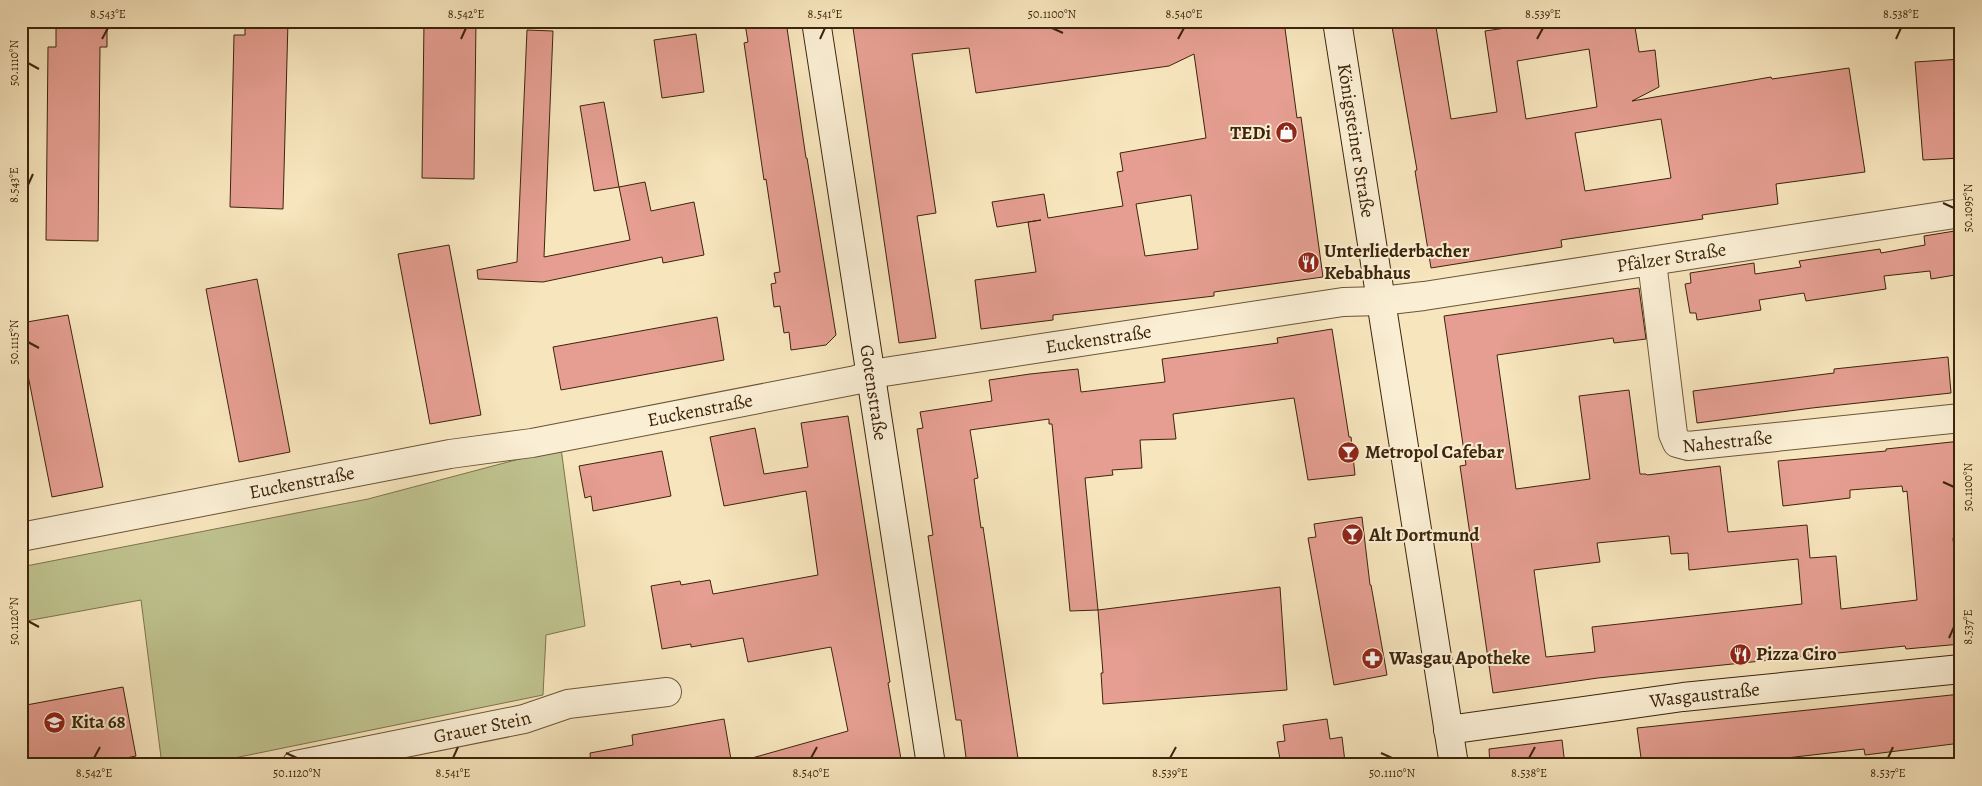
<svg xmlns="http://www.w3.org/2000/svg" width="1982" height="786" font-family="Alegreya,serif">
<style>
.green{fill:#bfc38f;stroke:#7e744c}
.building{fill:#e59e91;stroke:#3c250a;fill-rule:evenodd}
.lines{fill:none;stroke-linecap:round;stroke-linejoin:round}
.street-casing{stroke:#6b5537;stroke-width:30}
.secondary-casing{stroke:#3c250a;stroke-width:30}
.street{stroke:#faeed4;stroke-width:28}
.secondary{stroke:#faeed4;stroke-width:28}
.ticks{fill:none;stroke:#3c250a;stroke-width:2}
.labels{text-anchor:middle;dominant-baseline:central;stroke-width:4;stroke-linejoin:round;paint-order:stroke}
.poi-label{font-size:19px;font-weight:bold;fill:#3c250a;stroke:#faeed4;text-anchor:start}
.street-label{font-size:19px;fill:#3c250a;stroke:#faeed4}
.neatline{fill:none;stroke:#3c250a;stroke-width:2}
.ticks-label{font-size:12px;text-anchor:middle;fill:#3c250a}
</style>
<rect width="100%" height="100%" fill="#f7e5bd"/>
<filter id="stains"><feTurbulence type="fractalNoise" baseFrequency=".004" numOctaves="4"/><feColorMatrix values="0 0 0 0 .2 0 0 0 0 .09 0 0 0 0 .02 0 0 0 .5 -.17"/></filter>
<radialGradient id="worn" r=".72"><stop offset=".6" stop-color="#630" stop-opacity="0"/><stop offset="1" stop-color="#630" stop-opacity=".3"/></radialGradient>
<path class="green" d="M561,448L585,626L546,635L543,695L200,765H162L141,600L21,622V567L368,499Z"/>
<path class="building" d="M56,21H107V47H100L98,241L46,240L48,47H56Z
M245,21H288L283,209L230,207L234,35H245Z
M424,21H476L474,179L422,178Z
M761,21H786L806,158H807L836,335L826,345L791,350L789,332L784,333L780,306L774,307L771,284L776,283L774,273L780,272L766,179L764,180L744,43L748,42L745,24Z
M896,21H1284L1297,118L1301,117L1323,277L1214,292V296L1053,315V320L981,329L975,280L1036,272L1028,222L1041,220L997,227L992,202L1044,194L1048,218L1123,206L1117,172L1123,171L1120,153L1206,138L1194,54L1169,66L976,93L969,48L912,54L936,213L917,216L936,338L899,343L853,28ZM1191,195L1198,249L1145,256L1136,204Z
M1391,21H1435L1451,119L1497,112L1485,31L1554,21H1634L1639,52L1655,50L1659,87L1632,101L1771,77L1772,79L1849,68L1865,172L1776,184L1778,204L1702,215L1703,219L1561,240L1562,247L1431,268L1415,171L1417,170ZM1589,49L1597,107L1526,119L1517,61ZM1661,119L1671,178L1585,191L1575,133Z
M527,30L553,31L544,257L630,240L619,187L645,182L651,211L694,202L704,255L663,263L662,257L543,282L478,279L477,270L517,262Z
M696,34L704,92L662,98L654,40Z
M1961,59V158L1923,160L1915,62Z
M604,102L619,187L594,191L580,106Z
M1961,230V274L1931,279L1930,271L1884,276L1886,289L1806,301L1804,293L1759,300L1761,310L1697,320L1696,313H1690L1685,284L1691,283L1690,273L1754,263L1755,274L1801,267L1799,261L1880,249L1881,253L1925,245L1924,236Z
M449,245L481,415L430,424L398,254Z
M257,279L290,452L239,462L206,289Z
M1639,288L1646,339L1614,343L1613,338L1497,355L1516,489L1590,479L1579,396L1629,390L1640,474H1646L1647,475L1720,466L1728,532L1807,525L1810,558L1836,556L1841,609L1917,600L1907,491L1903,492L1902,486L1850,490V498L1783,506L1778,461L1886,451V449L1961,441V537L1953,538L1959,601H1961V644L1906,649L1905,646L1598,678L1493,693L1460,466L1466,465L1444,316ZM1669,536L1671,554L1688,553L1689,570L1798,559L1802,604L1592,627L1595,652L1546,657L1534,570L1600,562L1597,543Z
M68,315L103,487L52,497L21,340V323Z
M717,317L724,360L561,390L553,347Z
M1332,329L1349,437H1351L1355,475L1308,480L1294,398L1173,414L1176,439L1140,440L1142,468L1112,470L1113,475L1085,478L1098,610L1070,611L1052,424H1049V419L970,430L978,478L974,479L981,528L983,527L1019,765H967L961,720H956L928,536L933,535L917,429L923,428L920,412L992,401L989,380L1030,374L1078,369L1081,392L1165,382L1162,359L1278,343L1277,338Z
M1948,357L1951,393L1812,408L1697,423L1693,391L1834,373V369Z
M848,416L890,682L888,683L902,765H753L752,758L848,731L831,647L748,662L743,638L691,647V644L662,649L651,586L680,581L681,585L710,580L713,594L818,575L806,491L724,506L710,437L755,428L764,474L808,467L801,423Z
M662,451L671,496L593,511L591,496L585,498L579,466Z
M1362,517L1370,585H1371L1387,675L1334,685L1308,538L1316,537L1314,524Z
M1280,587L1287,690L1103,704L1101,673H1103L1098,610Z
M123,687L136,756L92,765H21V706Z
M1961,694V743L1865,755L1864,749L1726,765H1642L1637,728Z
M724,719L732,765H591L590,753L633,745L632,735Z
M1327,719L1330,739L1342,737L1345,762L1329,765H1281L1277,742L1285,741L1283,725Z
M1562,740L1565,765H1490L1489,749Z"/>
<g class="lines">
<defs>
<g id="street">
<path id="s1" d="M1652,262L1673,434L1677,443L1688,446L1961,418"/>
<path id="s2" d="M21,537L450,454L532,443L856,380L871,374L1343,302L1381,301L1424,296L1961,213"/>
<path id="s3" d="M296,765L524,719L568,704L667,692"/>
</g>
<g id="secondary">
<path id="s4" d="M816,21L931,765"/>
<path id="s5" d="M1337,21L1454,765"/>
<path id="s6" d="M1448,730L1683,697L1961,669"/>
</g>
</defs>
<use href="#street" class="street-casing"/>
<use href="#secondary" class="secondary-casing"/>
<use href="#street" class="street"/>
<use href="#secondary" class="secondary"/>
</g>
<path class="ticks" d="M1052,28L1063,33M102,39L108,28M461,39L466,28M820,39L825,28M1178,39L1184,28M1537,39L1543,28M1896,39L1901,28M28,63L39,69M28,185L33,174M1943,203L1954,208M28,342L39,348M1943,482L1954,487M28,621L39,627M1949,638L1954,627M286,753L297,758M1381,753L1392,758M94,758L100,747M453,758L458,747M811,758L817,747M1170,758L1176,747M1529,758L1535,747M1888,758L1893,747"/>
<defs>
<symbol id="shop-disc" viewBox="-11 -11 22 22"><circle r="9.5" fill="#8f2418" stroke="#faeed4"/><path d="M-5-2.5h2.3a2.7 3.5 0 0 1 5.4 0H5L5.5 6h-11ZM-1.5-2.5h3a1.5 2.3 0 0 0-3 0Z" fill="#fff"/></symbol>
<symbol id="restaurant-disc" viewBox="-11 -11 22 22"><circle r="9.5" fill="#8f2418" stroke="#faeed4"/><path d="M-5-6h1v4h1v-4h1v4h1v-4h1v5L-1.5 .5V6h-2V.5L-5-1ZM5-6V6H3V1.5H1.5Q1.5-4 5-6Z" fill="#fff"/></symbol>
<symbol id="bar-disc" viewBox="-11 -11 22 22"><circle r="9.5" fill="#8f2418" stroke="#faeed4"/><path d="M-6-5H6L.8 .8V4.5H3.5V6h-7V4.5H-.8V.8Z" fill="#fff"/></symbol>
<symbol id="pharmacy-disc" viewBox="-11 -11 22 22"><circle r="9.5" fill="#8f2418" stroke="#faeed4"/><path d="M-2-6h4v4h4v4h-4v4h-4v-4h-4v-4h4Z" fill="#fff"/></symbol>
<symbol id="school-disc" viewBox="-11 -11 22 22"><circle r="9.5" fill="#8f2418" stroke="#faeed4"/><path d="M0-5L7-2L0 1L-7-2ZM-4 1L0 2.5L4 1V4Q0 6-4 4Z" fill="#fff"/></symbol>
</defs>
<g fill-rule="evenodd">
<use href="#shop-disc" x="1274" y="120" width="25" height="25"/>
<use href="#restaurant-disc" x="1296" y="250" width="25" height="25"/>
<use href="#bar-disc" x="1336" y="440" width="25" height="25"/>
<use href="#bar-disc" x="1340" y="522" width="25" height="25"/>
<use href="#restaurant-disc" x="1728" y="642" width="25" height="25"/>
<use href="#pharmacy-disc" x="1360" y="646" width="25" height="25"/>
<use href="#school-disc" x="42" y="710" width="25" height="25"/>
</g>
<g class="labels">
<g class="poi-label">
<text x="1271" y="133" text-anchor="end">TEDi</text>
<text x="1324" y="251">Unterliederbacher<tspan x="1324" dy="22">Kebabhaus</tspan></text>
<text x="1365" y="452">Metropol Cafebar</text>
<text x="1369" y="535">Alt Dortmund</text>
<text x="1756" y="654">Pizza Ciro</text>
<text x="1389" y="658">Wasgau Apotheke</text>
<text x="71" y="722">Kita 68</text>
</g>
<g class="street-label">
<text stroke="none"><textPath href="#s5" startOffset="121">Königsteiner Straße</textPath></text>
<text stroke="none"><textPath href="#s2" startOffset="1675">Pfälzer Straße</textPath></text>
<text stroke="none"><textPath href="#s2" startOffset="1096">Euckenstraße</textPath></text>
<text stroke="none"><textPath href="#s4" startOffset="376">Gotenstraße</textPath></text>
<text stroke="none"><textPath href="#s2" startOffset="691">Euckenstraße</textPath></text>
<text stroke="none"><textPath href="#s1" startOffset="234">Nahestraße</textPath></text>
<text stroke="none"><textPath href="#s2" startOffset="286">Euckenstraße</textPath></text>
<text stroke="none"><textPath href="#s6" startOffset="259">Wasgaustraße</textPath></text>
<text stroke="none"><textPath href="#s3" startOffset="190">Grauer Stein</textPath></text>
</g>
</g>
<rect width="1982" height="786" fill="none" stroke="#f7e5bd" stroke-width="55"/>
<rect x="28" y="28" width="1926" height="730" class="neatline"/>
<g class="ticks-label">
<text x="108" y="18">8.543°E</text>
<text x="466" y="18">8.542°E</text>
<text x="825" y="18">8.541°E</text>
<text x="1052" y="18">50.1100°N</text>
<text x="1184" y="18">8.540°E</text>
<text x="1543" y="18">8.539°E</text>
<text x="1901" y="18">8.538°E</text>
<text transform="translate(14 63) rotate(-90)" y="4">50.1110°N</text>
<text transform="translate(14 185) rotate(-90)" y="4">8.543°E</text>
<text transform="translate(1968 208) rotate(-90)" y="4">50.1095°N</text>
<text transform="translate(14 342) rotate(-90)" y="4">50.1115°N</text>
<text transform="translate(1968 487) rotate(-90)" y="4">50.1100°N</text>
<text transform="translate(14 621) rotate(-90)" y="4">50.1120°N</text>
<text transform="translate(1968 627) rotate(-90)" y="4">8.537°E</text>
<text x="94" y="777">8.542°E</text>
<text x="297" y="777">50.1120°N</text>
<text x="453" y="777">8.541°E</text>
<text x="811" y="777">8.540°E</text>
<text x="1170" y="777">8.539°E</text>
<text x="1392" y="777">50.1110°N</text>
<text x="1529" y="777">8.538°E</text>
<text x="1888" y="777">8.537°E</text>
</g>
<rect width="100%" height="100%" filter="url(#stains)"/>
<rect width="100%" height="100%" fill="url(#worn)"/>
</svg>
